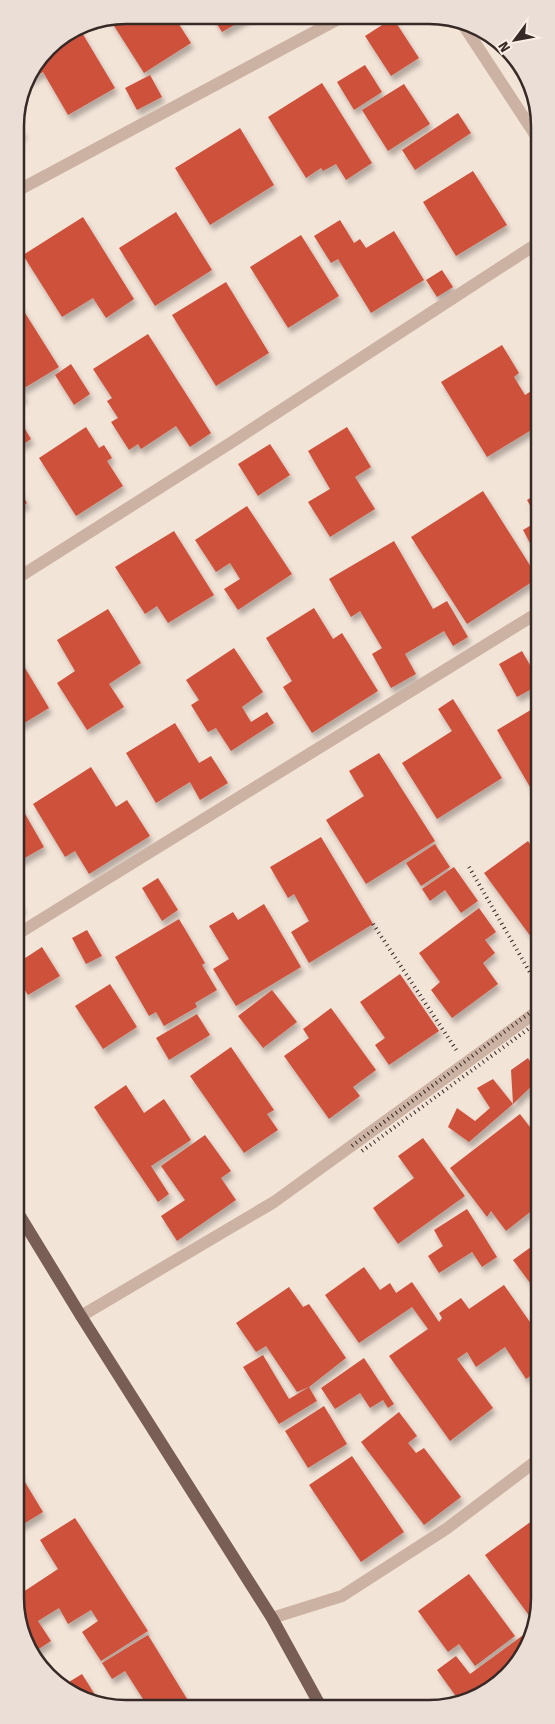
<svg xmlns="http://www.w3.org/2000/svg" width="555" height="1724" font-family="'Fira Sans',sans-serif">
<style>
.building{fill:#ce513b;filter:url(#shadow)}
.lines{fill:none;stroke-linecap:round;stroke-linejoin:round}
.street{stroke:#ccb2a3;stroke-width:12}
.primary{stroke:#795e56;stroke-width:12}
.rail{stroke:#362926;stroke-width:4;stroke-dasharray:1 4;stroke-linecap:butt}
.rim{fill:none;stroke:#362926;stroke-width:2.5}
</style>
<defs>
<filter id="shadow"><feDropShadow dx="3" dy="5.5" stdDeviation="2.5" flood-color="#0004"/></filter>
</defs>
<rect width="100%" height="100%" fill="#f3e4d8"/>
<path class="building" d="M125,15H173L191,43L144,73L109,18Z
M212,16H250L222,32Z
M393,18L419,58L391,76L365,36Z
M78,26L115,88L68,115L43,72L27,81L26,79L52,43Z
M365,65L382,92L354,110L337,82Z
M150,75L162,97L137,110L125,88Z
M322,83L372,163L346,180L336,164L323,171L321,168L306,178L268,117Z
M404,84L430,124L388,151L362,110Z
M458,113L471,133L415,170L402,150Z
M15,120L24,134L15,139Z
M240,128L274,185L210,225L175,168Z
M473,171L507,225L456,256L423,202Z
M176,212L212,270L155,306L119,248Z
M83,217L134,299L106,318L93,298L62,317L23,255Z
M340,220L354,243L360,239L366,248L394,231L424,280L371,313L338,259L331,263L314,236Z
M301,235L339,296L288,328L250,267Z
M442,270L453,287L437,297L426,280Z
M226,282L269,353L216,386L172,315Z
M15,297L59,367L21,390L25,397L16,403Z
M148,334L211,433L190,447L176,426L141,449L138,444L129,450L111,422L118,418L107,401L112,398L93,369Z
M502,345L519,373L514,377L525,395L536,388L538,392V426L487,457L441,382Z
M71,364L90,394L74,405L55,375Z
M16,414L31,439L16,449Z
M86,427L99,448L104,445L112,458L107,461L123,486L76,516L39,458Z
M347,427L371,467L355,477L375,509L330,537L308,502L330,489L308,451Z
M270,444L290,475L258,496L238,464Z
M16,485L27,503L16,510Z
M483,491L538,578L467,624L411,537Z
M538,493V520L527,500Z
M247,506L292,574L238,610L224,589L240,579L230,563L216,572L195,540Z
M538,521V558L523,530Z
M174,531L214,595L168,623L157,606L145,614L115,567Z
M394,541L433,609L447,601L468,637L453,646L444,631L405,654L416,674L391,688L372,654L382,648L360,611L351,617L329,579Z
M314,608L333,639L342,633L378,691L312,733L283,687L292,681L266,638Z
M108,609L141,663L109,684L124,707L87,730L57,683L75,671L57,640Z
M234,648L263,692L242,707L251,722L267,712L274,723L231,751L216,728L208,732L191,705L199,700L186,680Z
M522,651L539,681V685L517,697L499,664Z
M16,653L49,708L16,728Z
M453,699L502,778L437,819L402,763L452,731L438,709Z
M539,705V791L534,794L497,730Z
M175,723L199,763L211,756L228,783L200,800L190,782L156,803L126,753Z
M379,753L435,841L366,884L326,820L364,796L349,771Z
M91,767L116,807L127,800L150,836L89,874L75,851L65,857L33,804Z
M16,798L44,847L16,863Z
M321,837L373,924L309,963L291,932L309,921L294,894L288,898L270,867Z
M528,841L539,856V937L534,941L484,873Z
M435,844L450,867L421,886L406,863Z
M454,867L478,901L461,913L445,890L430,901L422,889Z
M158,878L178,910L162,921L142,888Z
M16,897L23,908L16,913Z
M264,904L301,967L236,1006L213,969L229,959L209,926L233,912L238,920Z
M479,908L496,932L485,940L495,953L483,963L498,984L452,1018L431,990L440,982L419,953Z
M179,919L205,963L202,965L217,990L195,1003L197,1007L164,1026L156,1012L149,1016L115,957Z
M87,930L102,956L86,964L72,938Z
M42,947L60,976L28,995L16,976V964Z
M400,974L439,1031L389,1065L375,1045L385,1038L360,1002Z
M110,984L137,1027L103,1049L75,1006Z
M272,990L297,1022L263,1048L238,1016Z
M331,1008L376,1070L353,1087L360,1096L329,1119L284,1056L309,1038L303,1029Z
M197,1014L210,1035L169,1060L156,1038Z
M231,1047L274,1110L267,1114L278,1130L244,1153L190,1076Z
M528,1058L539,1076V1079L513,1104L511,1070Z
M493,1079L513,1104L469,1142L448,1127L457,1108L475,1121L490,1108L477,1088Z
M126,1085L144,1113L164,1099L191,1140L151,1166L169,1194L158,1202L94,1107Z
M539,1105V1124L530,1112Z
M520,1114L539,1139V1205L506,1231L491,1211L487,1217L450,1168Z
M205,1135L231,1171L221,1178L236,1200L177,1241L161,1216L185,1200L161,1166Z
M423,1138L465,1196L398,1244L373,1208L414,1178L398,1156Z
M467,1209L497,1257L482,1267L472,1252L439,1273L428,1256L443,1246L434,1230Z
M531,1247L539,1258V1295L513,1260Z
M364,1267L380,1290L390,1283L396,1293L412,1282L439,1322L442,1318L439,1313L461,1298L469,1309L504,1285L539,1335V1370L526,1379L505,1347L476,1367L467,1352L457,1359L493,1408L450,1441L389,1356L428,1329L412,1307L359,1343L325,1295Z
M289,1287L303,1307L309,1304L346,1358L309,1387L297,1392L266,1346L256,1352L236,1323Z
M263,1355L289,1399L309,1387L317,1401L279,1424L243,1367Z
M364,1358L394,1404L388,1408L383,1400L370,1408L360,1393L335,1409L321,1388Z
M324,1406L347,1444L308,1468L285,1431Z
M399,1412L417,1436L408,1443L416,1453L424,1448L461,1497L424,1525L361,1442Z
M352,1456L404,1532L361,1562L309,1485Z
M17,1469L43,1512L17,1528Z
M540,1515V1606L533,1621L485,1555Z
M75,1518L148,1631L101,1661L82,1632L98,1621L91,1610L68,1624L59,1608L38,1621L51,1641L34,1652L17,1620V1596L58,1569L40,1540Z
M469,1574L515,1636L475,1666L459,1644L448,1652L418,1611Z
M526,1633L528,1635L512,1672L460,1702L437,1670L456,1656L470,1674Z
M148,1635L192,1707H131L143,1699L125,1671L112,1679L102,1663Z
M82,1674L102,1706L64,1685Z"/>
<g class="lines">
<path class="street" d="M462,23L538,139
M15,192L344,16
M16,579L232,442L538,243
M16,935L539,612
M81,1316L274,1202L539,1010
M272,1618L342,1596L446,1529L540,1458"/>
<path class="primary" d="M17,1211L81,1316L272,1618L321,1707"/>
<path class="rail" d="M469,867L539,988
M373,924L457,1051
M352,1146L539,1006
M362,1151L539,1021"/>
</g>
<path d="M0 0H555V1724H0ZM126 24H429A102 102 0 0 1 531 126V1598A102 102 0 0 1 429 1700H126A102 102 0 0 1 24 1598V126A102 102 0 0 1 126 24Z" fill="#eaded6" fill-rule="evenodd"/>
<path class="rim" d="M126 24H429A102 102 0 0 1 531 126V1598A102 102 0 0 1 429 1700H126A102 102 0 0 1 24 1598V126A102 102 0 0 1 126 24Z"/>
<g transform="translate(515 40) rotate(238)" stroke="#faeee5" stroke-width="4" paint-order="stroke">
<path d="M0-4L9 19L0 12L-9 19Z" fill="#362926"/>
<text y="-8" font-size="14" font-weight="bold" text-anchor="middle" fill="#362926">N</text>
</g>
</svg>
